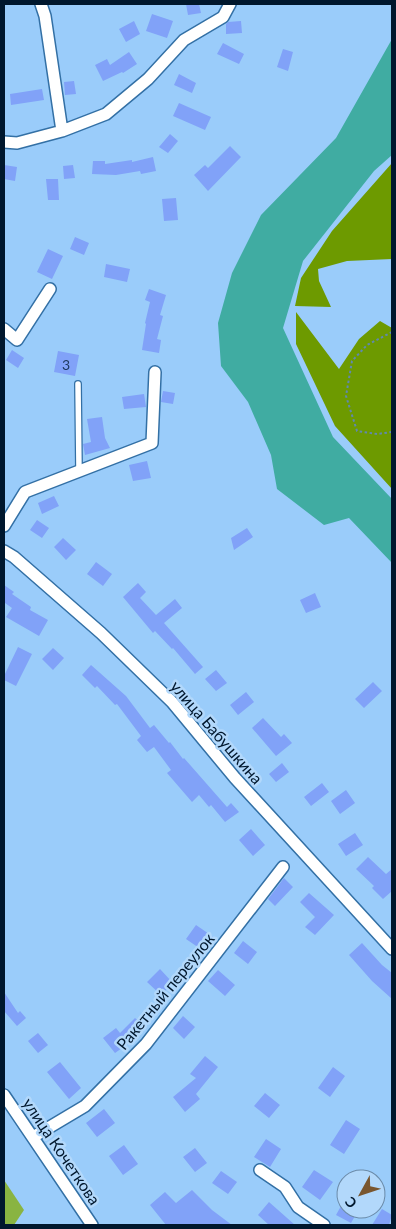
<svg xmlns="http://www.w3.org/2000/svg" width="396" height="1229" font-family="Lato,sans-serif">
<style>
.green{fill:#89b442}
.forest{fill:#6d9a00}
.water{fill:#40aca2}
.building{fill:#81a2f8}
.lines{fill:none;stroke-linecap:round;stroke-linejoin:round}
.service-casing{stroke:#3370a5;stroke-width:8}
.minor-casing{stroke:#3370a5;stroke-width:14}
.path{stroke:#6189ae;stroke-width:2;stroke-dasharray:2.5 2.5;stroke-linecap:butt}
.service{stroke:#fff;stroke-width:5.5}
.minor{stroke:#fff;stroke-width:11}
.labels{text-anchor:middle;dominant-baseline:central;stroke-width:5;stroke-linejoin:round;paint-order:stroke}
.number-label{font-size:14px;fill:#203a60}
.street-label{font-size:16px;fill:#00172d;stroke:#b2d8fb}
</style>
<rect width="100%" height="100%" fill="#9accfa"/>
<path class="green" d="M4,1180L24,1210L14,1225H4Z"/>
<path class="forest" d="M392,163V259L347,261L318,269L319,281L331,307L295,306L301,278L332,231Z
M296,312L339,369L359,339L380,321L392,328V489L335,426L296,344Z"/>
<path class="water" d="M392,39V155L374,171L303,261L283,328L333,437L392,499V563L349,518L324,525L277,489L271,455L248,402L221,366L218,323L232,273L261,215L336,138Z"/>
<path class="building" d="M186,4H199L201,13L188,15Z
M152,14L173,21L167,38L146,31Z
M134,21L140,34L126,42L119,29Z
M241,21L242,33L226,34V24L228,22Z
M223,43L244,54L239,64L217,54Z
M283,49L293,52L288,71L277,67Z
M129,52L137,64L123,73L122,72L103,81L95,65L107,59L110,65Z
M179,74L196,83L192,93L174,85Z
M74,81L76,94L65,95L64,82Z
M42,89L44,100L11,105L10,94Z
M179,103L211,117L205,130L173,116Z
M170,134L178,141L168,153L159,147Z
M230,146L241,157L208,191L194,175L205,165L208,168Z
M153,157L156,171L141,174L140,171L116,175L92,174L93,161H105V164L132,160V162Z
M4,165L17,167L15,181L4,179Z
M73,165L75,178L64,179L63,166Z
M46,179H58L59,200H48Z
M176,198L178,220L164,221L162,199Z
M75,237L89,243L84,255L70,249Z
M48,249L63,256L52,279L37,272Z
M106,264L130,269L127,282L104,277Z
M149,289L166,295L160,315L163,316L157,339L161,340L159,353L142,350L146,324L145,323L150,302L145,300Z
M12,350L24,358L18,368L6,360Z
M58,351L79,355L75,376L54,372Z
M163,391L175,393L173,404L161,402Z
M144,394L146,407L124,409L122,397Z
M102,417L105,438L110,448L85,455L83,444L91,442L87,419Z
M147,461L151,478L133,481L129,465Z
M54,496L59,506L42,514L38,503Z
M37,520L49,528L42,538L30,530Z
M247,528L253,537L234,550L231,538Z
M63,538L76,550L66,560L54,547Z
M96,562L112,574L103,586L87,574Z
M138,583L146,592L140,598L156,615L175,599L182,608L164,623L203,667L195,674L173,648L172,649L155,631L153,633L123,597Z
M4,585L14,592L12,594L31,607L30,610L48,620L39,636L6,617L12,608L5,603L4,605Z
M315,593L321,607L306,613L300,600Z
M18,647L32,654L16,686L4,680V676Z
M53,648L64,658L53,670L42,659Z
M91,665L126,696L150,728L154,725L169,743L170,742L183,759L184,758L227,807L231,803L239,812L225,822L211,805L209,807L199,795L192,802L167,773L171,770L154,747L147,752L137,740L141,736L117,704L115,705L97,686L95,688L82,675Z
M216,670L227,683L216,691L205,679Z
M373,682L382,691L364,708L355,699Z
M246,692L254,702L238,715L230,705Z
M263,718L281,737L284,734L292,743L276,756L252,728Z
M282,763L289,772L276,782L269,774Z
M322,783L329,792L311,806L304,797Z
M346,790L355,803L340,814L331,801Z
M251,829L265,845L253,856L239,840Z
M355,833L363,845L346,856L338,844Z
M368,857L386,874L392,869V891L383,899L372,888L374,886L356,869Z
M284,878L293,887L275,906L268,899Z
M309,893L334,915L315,935L305,927L315,917L300,902Z
M196,925L215,938L205,952L186,939Z
M243,941L257,952L248,964L234,953Z
M362,943L382,965L392,973V999L372,981L349,955Z
M160,969L173,983L161,995L147,982Z
M218,970L235,985L225,996L208,981Z
M4,992L18,1013L20,1011L26,1018L17,1026L4,1011Z
M183,1016L195,1027L184,1039L173,1028Z
M135,1018L145,1027L132,1041L115,1053L103,1038L116,1028L120,1033Z
M38,1033L48,1045L38,1053L28,1041Z
M205,1056L218,1067L196,1094L200,1099L185,1112L173,1097L196,1078L190,1074Z
M60,1062L81,1088L69,1099L47,1072Z
M333,1067L345,1076L330,1097L318,1088Z
M265,1093L280,1105L269,1118L254,1106Z
M104,1109L115,1123L97,1137L86,1123Z
M346,1120L360,1129L344,1154L330,1145Z
M266,1139L281,1149L270,1167L254,1157Z
M124,1145L138,1164L123,1175L109,1156Z
M195,1148L207,1163L195,1172L183,1157Z
M314,1170L333,1182L320,1200L302,1187Z
M221,1171L237,1182L228,1194L212,1183Z
M192,1190L212,1210L232,1225H166L150,1205L165,1192L176,1203Z
M346,1197V1209H359L351,1223L336,1215Z
M269,1202L295,1225H269L258,1215Z
M382,1209L392,1215L389,1225H372Z"/>
<g class="lines">
<defs>
<path id="service" d="M78,384L79,471"/>
<path id="minor" d="M41,4L45,16L62,131
M4,142L17,143L62,131L106,114L148,79L184,40L223,17L230,4
M4,329L17,340L50,289
M4,526L25,492L152,443L155,372
M4,551L14,557L101,633L172,702L235,778L392,949
M4,1095L92,1225
M33,1137L85,1106L146,1044L283,867
M260,1170L285,1187L298,1207L324,1225"/>
</defs>
<use href="#service" class="service-casing"/>
<use href="#minor" class="minor-casing"/>
<path class="path" d="M392,332L367,345L352,361L346,396L357,431L377,434L392,432"/>
<use href="#service" class="service"/>
<use href="#minor" class="minor"/>
</g>
<g class="labels">
<g class="number-label">
<text x="66" y="364">3</text>
</g>
<g class="street-label">
<text transform="translate(217 732) rotate(49)">улица Бабушкина</text>
<text transform="translate(165 991) rotate(-51)">Ракетный переулок</text>
<text transform="translate(62 1151) rotate(56)">улица Кочеткова</text>
</g>
</g>
<rect width="396" height="1229" fill="none" stroke="#00172d" stroke-width="10"/>
<g transform="translate(361 1194) rotate(230)"><circle r="24" fill="#b2d8fb" stroke="#6b8ba9"/>
<path d="M0-4L9 19L0 12L-9 19Z" fill="#79562f"/>
<text y="-8" font-size="14" font-weight="bold" text-anchor="middle" fill="#00172d">С</text>
</g>
</svg>
